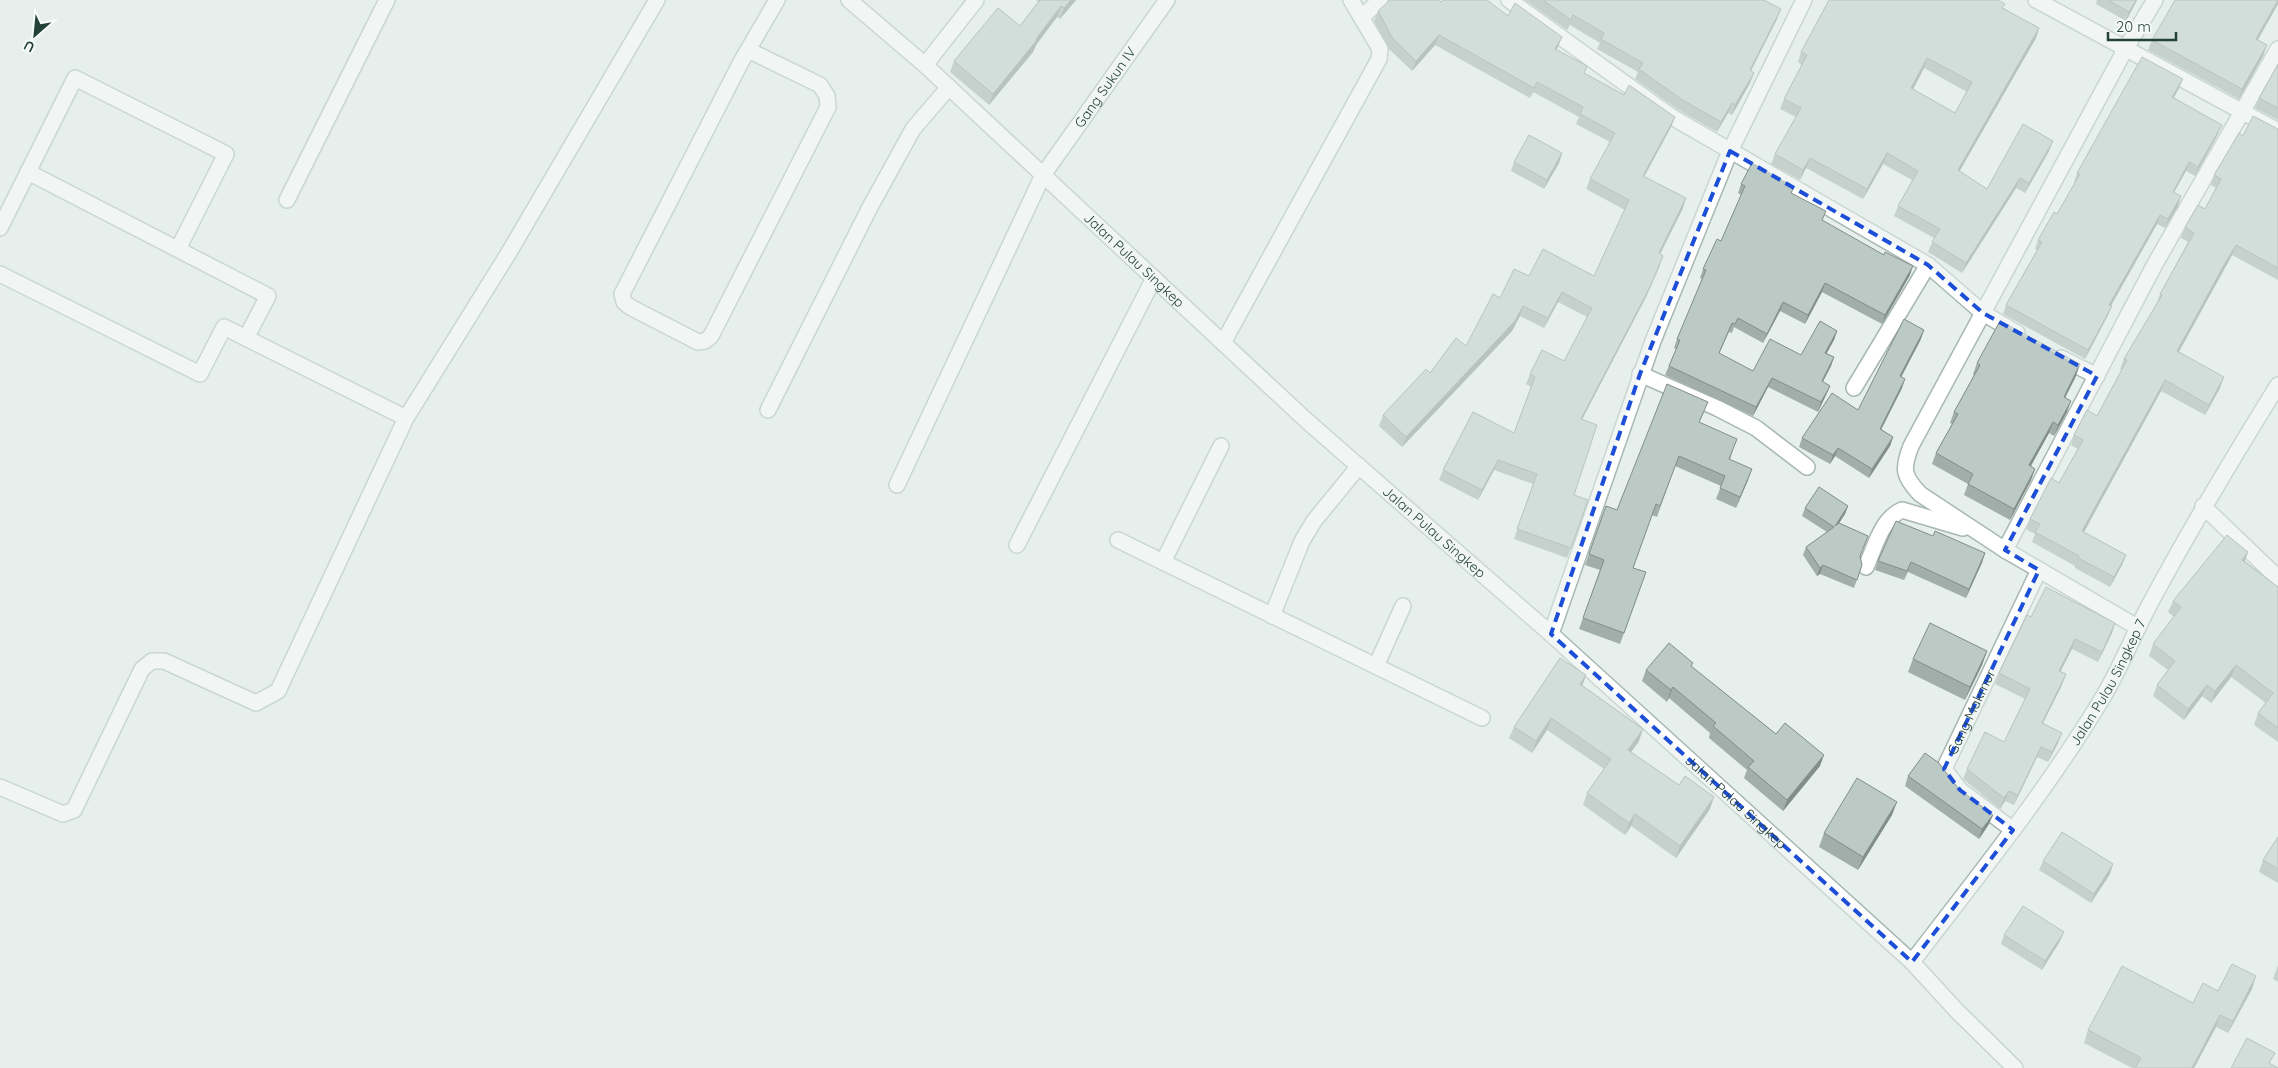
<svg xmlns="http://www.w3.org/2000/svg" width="2278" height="1068" font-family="Quicksand,sans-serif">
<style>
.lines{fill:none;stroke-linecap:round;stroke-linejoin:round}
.minor-casing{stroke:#a8b8b2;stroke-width:18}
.minor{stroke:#fff;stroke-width:15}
.wall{fill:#a1aea9;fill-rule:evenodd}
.shaded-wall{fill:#838d89}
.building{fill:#bbcac4;stroke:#838d89;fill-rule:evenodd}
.marked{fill:none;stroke:#1d4ed8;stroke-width:4;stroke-dasharray:10 6;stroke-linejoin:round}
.labels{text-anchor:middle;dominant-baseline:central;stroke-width:5;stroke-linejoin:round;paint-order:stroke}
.street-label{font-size:14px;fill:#24423a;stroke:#f7fbf9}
</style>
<rect width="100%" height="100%" fill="#e6efeb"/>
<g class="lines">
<defs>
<g id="minor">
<path id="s1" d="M849,0L925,65L1307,421L1551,634L1912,962L1956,1010L2015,1068"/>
<path d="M1509,0L1672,117L1928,265L1983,313L2017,333"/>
<path d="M2036,0L2278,131"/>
<path d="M1362,17L1380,0"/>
<path d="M748,50L820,85L827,96L828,107L711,336L705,341L698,342L630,307L624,302L622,294L741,62L777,0"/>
<path d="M925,65L976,0"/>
<path d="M28,172L268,296L246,338"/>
<path d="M287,200L387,0"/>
<path d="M0,228L75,78L226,154L178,249"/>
<path d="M0,274L200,374L224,327L406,418"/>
<path d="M1223,343L1379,59L1380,49L1351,0"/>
<path d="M2061,358L2097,376"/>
<path d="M1640,374L1717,408L1756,428L1807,467"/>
<path d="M1854,388L1928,265"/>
<path d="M768,410L869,209L913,129L949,87"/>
<path id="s2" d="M897,485L1043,175L1167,0"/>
<path d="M2203,506L2278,578"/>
<path d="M1118,540L1482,718"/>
<path d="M1017,545L1154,278"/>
<path d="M2005,550L2155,264L2278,49"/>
<path d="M1163,562L1221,446"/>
<path d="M1866,567C1875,547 1881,519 1902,510L1963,528"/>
<path d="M1272,616L1302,541L1314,521L1359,466"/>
<path d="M2137,627L2005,550L1920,494C1903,476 1902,469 1911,446L2126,48L2155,0"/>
<path d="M1551,634L1653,341L1730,151L1804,0"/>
<path d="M1376,666L1403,606"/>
<path d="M0,787L63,814L74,810L142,669L152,661H164L256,703L278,691L406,418L508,254L657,0"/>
<path id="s3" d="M2013,830L1960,790L1944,769L2039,570"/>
<path id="s4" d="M1912,962C1977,877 2045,793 2100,702C2120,670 2134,633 2152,600C2191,527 2234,456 2278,385"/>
</g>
</defs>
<use href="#minor" class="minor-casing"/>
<use href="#minor" class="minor"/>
</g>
<path class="wall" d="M1036,0H1076L1060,19L1057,17L1036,45L1033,52L989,105L950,72L954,61L1020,26L1038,2Z
M1525,0H1764L1777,19L1751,71L1750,83L1732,115L1728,113L1717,132L1677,109L1635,79L1638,72L1597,49L1600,43L1570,25L1567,30Z
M2097,0H2137L2126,21L2096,4Z
M2278,0V4L2258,40L2267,45L2263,56L2239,99L2148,50L2152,40Z
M2003,8L2039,28L2036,38L1959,171L1987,189L2049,151L2025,193L2016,188L1962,273L1928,252L1934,238L1894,216L1898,206L1912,180L1883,164L1863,199L1806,168L1800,180L1771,164L1775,154L1796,117L1780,109L1784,99L1802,65L1798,62L1801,52ZM1924,68L1967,92L1955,113L1913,89Z
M1378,11L1508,16L1562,37L1556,50L1585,74L1624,95L1675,117L1671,127L1644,177L1683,208L1660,254V266L1646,297L1582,419L1574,495L1571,548L1567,558L1514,539L1533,484L1494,470L1478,500L1439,480L1443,470L1514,433L1531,387L1526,384L1530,374L1564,361L1587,317L1558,302L1544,328L1520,316L1512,331L1402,447L1379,426L1383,415L1430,373L1466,346L1500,298L1529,276H1594L1625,210L1586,189L1590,179L1610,142L1576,124L1579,117L1533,92L1530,98L1435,45L1412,71L1389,49L1374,21Z
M2278,64V120L2255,108L2259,98Z
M2179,88L2174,97L2218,134L2195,176L2186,171L2174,192L2178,206L2165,228L2157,224L2111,306L2108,315L2085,359L2003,314L2006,305L2037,250L2035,249L2038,240L2057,214L2075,183L2074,182L2077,173Z
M2278,129V280L2232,255L2221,275L2179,352L2220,388L2205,415L2161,391L2084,532L2126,555L2122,565L2110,587L2075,568V566L2032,542L2035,534L2026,529L2030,519L2059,483L2078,449L2071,445L2074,435L2097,416L2122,370L2120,369L2124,359L2156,305L2160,294L2188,242L2181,238L2185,227L2205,209L2216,188L2211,185L2214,175L2243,136Z
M1562,153L1559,163L1544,189L1511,171L1514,162Z
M1741,184L1792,194L1822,221L1910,275L1882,324L1822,292L1805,324L1780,311L1763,343L1734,327L1732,333L1729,332L1719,354L1753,371L1801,355L1837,331L1834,340L1826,353L1834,357L1831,366L1823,382L1830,386L1826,395L1818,412L1768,387L1753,416L1665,375L1676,349L1674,348L1677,339L1702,279L1700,278L1703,269L1721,241L1741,195L1738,193Z
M1921,339L1901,377L1902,388L1881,429L1893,437L1890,446L1869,478L1835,456L1830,464L1799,447L1802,438L1858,410Z
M1977,363L2076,376L2065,397L2067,412L2054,436L2049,433L2031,466L2035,469L2031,480L2010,520L1964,495L1968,484L1932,464L1936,453L1952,424L1950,423L1954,412L1974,375L1973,374Z
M1704,412L1699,423L1733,450L1730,459L1748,480L1736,508L1716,499L1721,486L1675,466L1657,517L1652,515L1633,568L1646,572L1620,644L1579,629L1600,570L1585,565L1602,516L1617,510Z
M1848,506L1845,514L1839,523L1860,556L1862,565L1854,588L1820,574L1817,576L1803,555L1806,547L1827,532L1802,516L1805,508Z
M1933,536L1985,553L1966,598L1908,572L1904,580L1875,570L1878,561Z
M2248,552L2245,561L2278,587V742L2254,725L2258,713L2266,703L2231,677L2211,703L2202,696L2184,720L2153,696L2157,685L2168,670L2149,656L2153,644L2174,617L2168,612L2173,601Z
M2031,617L2112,633L2098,662L2072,649L2060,672L2062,685L2043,723L2058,743L2048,762L2037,757L2014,805L2005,801L2000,809L1963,779L1967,769L2004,742L2025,699L1995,684L1999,673Z
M1987,651L1982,665L1965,700L1908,672L1913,659Z
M1692,667L1776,734L1820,766L1783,811L1744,778L1747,770L1709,738L1710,733L1669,698L1667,702L1642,681L1646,670Z
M1586,675L1582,686L1639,741L1631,752L1710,809L1676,858L1631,826L1625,835L1583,805L1587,793L1604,769L1547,730L1532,753L1509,738L1514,727Z
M1908,776L1958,788L1993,815L1989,824L1979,839L1905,786Z
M1892,815L1858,870L1819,847L1824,833Z
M2278,838V883L2259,872L2263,860Z
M2043,861L2110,874L2091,903L2039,870Z
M2004,935L2060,941L2042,970L2001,944Z
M2278,965V982L2273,979Z
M2252,989L2228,1033L2216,1027L2194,1068H2132L2084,1043L2088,1030L2193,1003L2218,991Z"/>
<path class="shaded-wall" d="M1071,0H1076L1060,19L1064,8Z
M2136,0H2137L2126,21L2129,12Z
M2278,1V4L2252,49L2256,39Z
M1061,6L1057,17L1036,45L1033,52L989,105L993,94Z
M1781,9L1777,19L1746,80L1750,70Z
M2039,28L2036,38L1954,181L1958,170Z
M1439,35L1435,45L1412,71L1416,61Z
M1562,37L1558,47L1551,59L1555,49Z
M2267,45L2263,56L2239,99L2242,89Z
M1927,58L1924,68L1908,99L1911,88Z
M1754,73L1750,83L1732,115L1735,105Z
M2183,79L2179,88L2169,106L2172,97Z
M1537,82L1533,92L1530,98L1534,88Z
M1732,103L1728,113L1717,132L1721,122Z
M1675,117L1671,127L1639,186L1643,176Z
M2222,125L2218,134L2195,176L2198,167Z
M2053,141L2049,151L2025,193L2029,183Z
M1562,153L1559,163L1544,189L1547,180Z
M1887,153L1883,164L1863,199L1867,189Z
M1810,158L1806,168L1800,180L1803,170Z
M2189,162L2186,171L2169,201L2173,192Z
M2020,178L2016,188L1962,273L1966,263Z
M2181,196L2178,206L2165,228L2168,219Z
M1686,198L1683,208L1655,264L1659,253Z
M2160,215L2157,224L2106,314L2109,305Z
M2236,245L2232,255L2221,275L2173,362L2177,351L2224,265Z
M1663,256L1646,297L1577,429L1581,419Z
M1913,266L1910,275L1882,324L1885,315Z
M1825,283L1822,292L1805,324L1808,315Z
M1562,292L1558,302L1544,328L1548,318Z
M1783,302L1780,311L1763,343L1767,334Z
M1523,306L1520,316L1512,331L1402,447L1406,437Z
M2112,306L2108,315L2085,359L2088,350Z
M1924,330L1921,339L1897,385L1900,376Z
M1837,331L1834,340L1822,362L1825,353Z
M1834,357L1831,366L1818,390L1822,381Z
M2080,364L2076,376L2060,408L2064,397Z
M2224,377L2220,388L2205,415L2209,405Z
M1772,378L1768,387L1753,416L1756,407Z
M1905,379L1902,388L1877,438L1880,429Z
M2165,380L2161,391L2079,541L2082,531Z
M1830,386L1826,395L1818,412L1821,402Z
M2071,401L2067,412L2054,436L2058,425Z
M2053,422L2049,433L2025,476L2029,465Z
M1893,437L1890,446L1869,478L1872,469Z
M1838,448L1835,456L1830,464L1833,455Z
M1498,460L1494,470L1478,500L1482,490Z
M1752,469L1748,480L1736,508L1740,497Z
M2035,469L2031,480L2010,520L2014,509Z
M1848,506L1845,514L1832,534L1835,526Z
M2248,552L2244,563L2242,560Z
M1985,553L1982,563L1966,598L1969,589Z
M2126,555L2122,565L2110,587L2114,577Z
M1823,565L1820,574L1817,576L1820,568Z
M2115,623L2112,633L2098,662L2102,652Z
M2075,639L2072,649L2055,682L2059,671Z
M1987,651L1982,665L1965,700L1970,687Z
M2236,665L2231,677L2211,703L2215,691Z
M2066,674L2062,685L2038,733L2042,723Z
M1586,675L1582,686L1580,684Z
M2207,685L2202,696L2184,720L2188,709Z
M1673,687L1669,698L1667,702L1671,690Z
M1551,718L1547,730L1532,753L1536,741Z
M1643,729L1639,741L1624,762L1628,750Z
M2062,733L2058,743L2048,762L2052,752Z
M2041,747L2037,757L2014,805L2018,795Z
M1824,755L1820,766L1783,811L1787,800Z
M2009,791L2005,801L2000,809L2004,798Z
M1714,797L1710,809L1676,858L1680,846Z
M1897,802L1892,815L1858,870L1863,857Z
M1635,814L1631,826L1625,835L1629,823Z
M1993,815L1989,824L1979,839L1982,829Z
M2113,864L2110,874L2091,903L2094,894Z
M2064,932L2060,941L2042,970L2045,961Z
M2256,976L2252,989L2228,1033L2233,1021Z
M2220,1015L2216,1027L2194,1068H2192Z"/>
<path class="building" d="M1040,0H1071L1064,8L1061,6L1036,39L1037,40L993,94L954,61L998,8L1020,26Z
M1390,0H1439L1441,2L1443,0H1487L1508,16L1515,3L1562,37L1555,49L1587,66L1584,73L1624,95L1629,85L1675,117L1643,176L1686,198L1659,253L1663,256L1650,287L1581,419L1597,425L1574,495L1588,500L1571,548L1517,529L1537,474L1498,460L1482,490L1443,470L1473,412L1514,433L1535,377L1530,374L1542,350L1564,361L1592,308L1562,292L1548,318L1523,306L1515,321L1406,437L1383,415L1426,369L1430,373L1456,338L1466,346L1493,294L1500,298L1514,269L1529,276L1543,249L1594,276L1629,200L1590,179L1615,133L1580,114L1583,107L1537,82L1534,88L1439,35L1416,61L1393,39L1378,11Z
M1543,0H1764L1781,9L1750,70L1754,73L1735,105L1732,103L1721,122L1681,99L1639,69L1643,63L1601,39L1604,33L1573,15L1571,20Z
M1829,0H1998L2005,4L2002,8L2039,28L1958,170L1987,189L2023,124L2053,141L2029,183L2020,178L1966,263L1932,242L1940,229L1898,206L1918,171L1887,153L1867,189L1810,158L1803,170L1775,154L1801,108L1784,99L1807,55L1801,52ZM1927,58L1972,82L1955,113L1911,88Z
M2108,0H2136L2129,12Z
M2175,0H2278L2256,39L2267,45L2242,89L2152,40Z
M2142,57L2183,79L2172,97L2222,125L2198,167L2189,162L2173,192L2181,196L2168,219L2160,215L2109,305L2112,306L2088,350L2006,305L2042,242L2038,240L2054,212L2057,214L2080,174L2077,173Z
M2278,64V108L2259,98Z
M2253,116L2278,129V268L2236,245L2224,265L2177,351L2224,377L2209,405L2165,380L2082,531L2126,555L2114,577L2078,558L2079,556L2035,532L2040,524L2030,519L2051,478L2059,483L2083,440L2074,435L2087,410L2097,416L2127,360L2124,359L2162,295L2160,294L2194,233L2185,227L2198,205L2205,209L2221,179L2214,175L2239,133L2243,136Z
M1529,135L1562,153L1547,180L1514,162Z
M1752,163L1794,187L1791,193L1826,211L1822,220L1884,255L1885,252L1913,266L1885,315L1825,283L1808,315L1783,302L1767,334L1738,318L1735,324L1732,323L1719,353L1753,371L1770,339L1801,355L1820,321L1837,331L1825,353L1834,357L1822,381L1830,386L1821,402L1772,378L1756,407L1669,366L1680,340L1677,339L1706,270L1703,269L1717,239L1721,241L1745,186L1741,184Z
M1904,319L1924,330L1900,376L1905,379L1880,429L1893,437L1872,469L1838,448L1833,455L1802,438L1832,393L1858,410Z
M2000,321L2080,364L2064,397L2071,401L2058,425L2053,422L2029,465L2035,469L2014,509L1968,484L1973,474L1936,453L1958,414L1954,412L1980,365L1977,363Z
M1667,384L1708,402L1699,422L1737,439L1729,459L1752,469L1740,497L1720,488L1725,476L1679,456L1660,506L1656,504L1633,568L1646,572L1624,633L1583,618L1604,560L1589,554L1606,506L1617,510Z
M1819,487L1848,506L1835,526L1839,523L1868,536L1860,556L1862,565L1857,580L1823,565L1820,568L1806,547L1834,527L1805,508Z
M1896,521L1933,536L1935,531L1985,553L1969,589L1911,562L1907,571L1878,561Z
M2227,535L2248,552L2242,560L2278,587V728L2258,713L2273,693L2236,665L2215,691L2207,685L2188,709L2157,685L2175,661L2153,644L2181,607L2173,601Z
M2046,587L2115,623L2102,652L2075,639L2059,671L2066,674L2042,723L2062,733L2052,752L2041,747L2018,795L2009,791L2004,798L1967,769L1985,732L2004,742L2030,689L1999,673L2027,615L2031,617Z
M1930,623L1987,651L1970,687L1913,659Z
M1669,643L1693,663L1691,666L1776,734L1785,723L1824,755L1787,800L1748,767L1754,761L1713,726L1716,723L1673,687L1671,690L1646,670Z
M1560,658L1586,675L1580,684L1643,729L1628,750L1679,785L1685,776L1714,797L1680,846L1635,814L1629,823L1587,793L1611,759L1551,718L1536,741L1514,727Z
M1925,753L1939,763L1958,788L1993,815L1982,829L1908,776Z
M1857,778L1897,802L1863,857L1824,833Z
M2062,832L2113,864L2094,894L2043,861Z
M2278,837V869L2263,860Z
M2023,906L2064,932L2045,961L2004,935Z
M2232,964L2256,976L2233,1021L2220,1015L2192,1068H2135L2141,1058L2088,1030L2122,966L2193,1003L2203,983L2218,991Z
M2247,1038L2275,1053L2269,1063L2278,1068H2231Z"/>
<path d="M0 0H2278V1068H0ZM1730,151L1928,265L1983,313L2097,376L2005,550L2039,570L1944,769L1960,790L2013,830L1912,962L1551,634L1640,374Z" fill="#e6efeb" fill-opacity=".55" fill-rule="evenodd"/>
<path class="marked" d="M1730,151L1928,265L1983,313L2097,376L2005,550L2039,570L1944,769L1960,790L2013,830L1912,962L1551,634L1640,374Z"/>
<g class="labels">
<g class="street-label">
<text stroke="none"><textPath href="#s2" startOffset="450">Gang Sukun IV</textPath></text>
<text stroke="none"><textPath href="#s1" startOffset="386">Jalan Pulau Singkep</textPath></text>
<text stroke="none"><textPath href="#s1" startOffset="791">Jalan Pulau Singkep</textPath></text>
<text stroke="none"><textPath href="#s4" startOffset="342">Jalan Pulau Singkep 7</textPath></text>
<text stroke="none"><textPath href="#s3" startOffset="156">Gang Makmur</textPath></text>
<text stroke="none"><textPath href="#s1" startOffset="1196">Jalan Pulau Singkep</textPath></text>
</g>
</g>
<g transform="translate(35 35) rotate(207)" stroke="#f7fbf9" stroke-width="4" paint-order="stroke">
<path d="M0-4L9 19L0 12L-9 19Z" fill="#24423a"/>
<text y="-8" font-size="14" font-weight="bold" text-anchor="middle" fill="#24423a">U</text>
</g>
<path d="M2108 32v8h68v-8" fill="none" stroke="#24423a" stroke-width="2.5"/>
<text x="2116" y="32" font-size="15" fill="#24423a" stroke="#f7fbf9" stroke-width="4" paint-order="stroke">20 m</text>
</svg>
